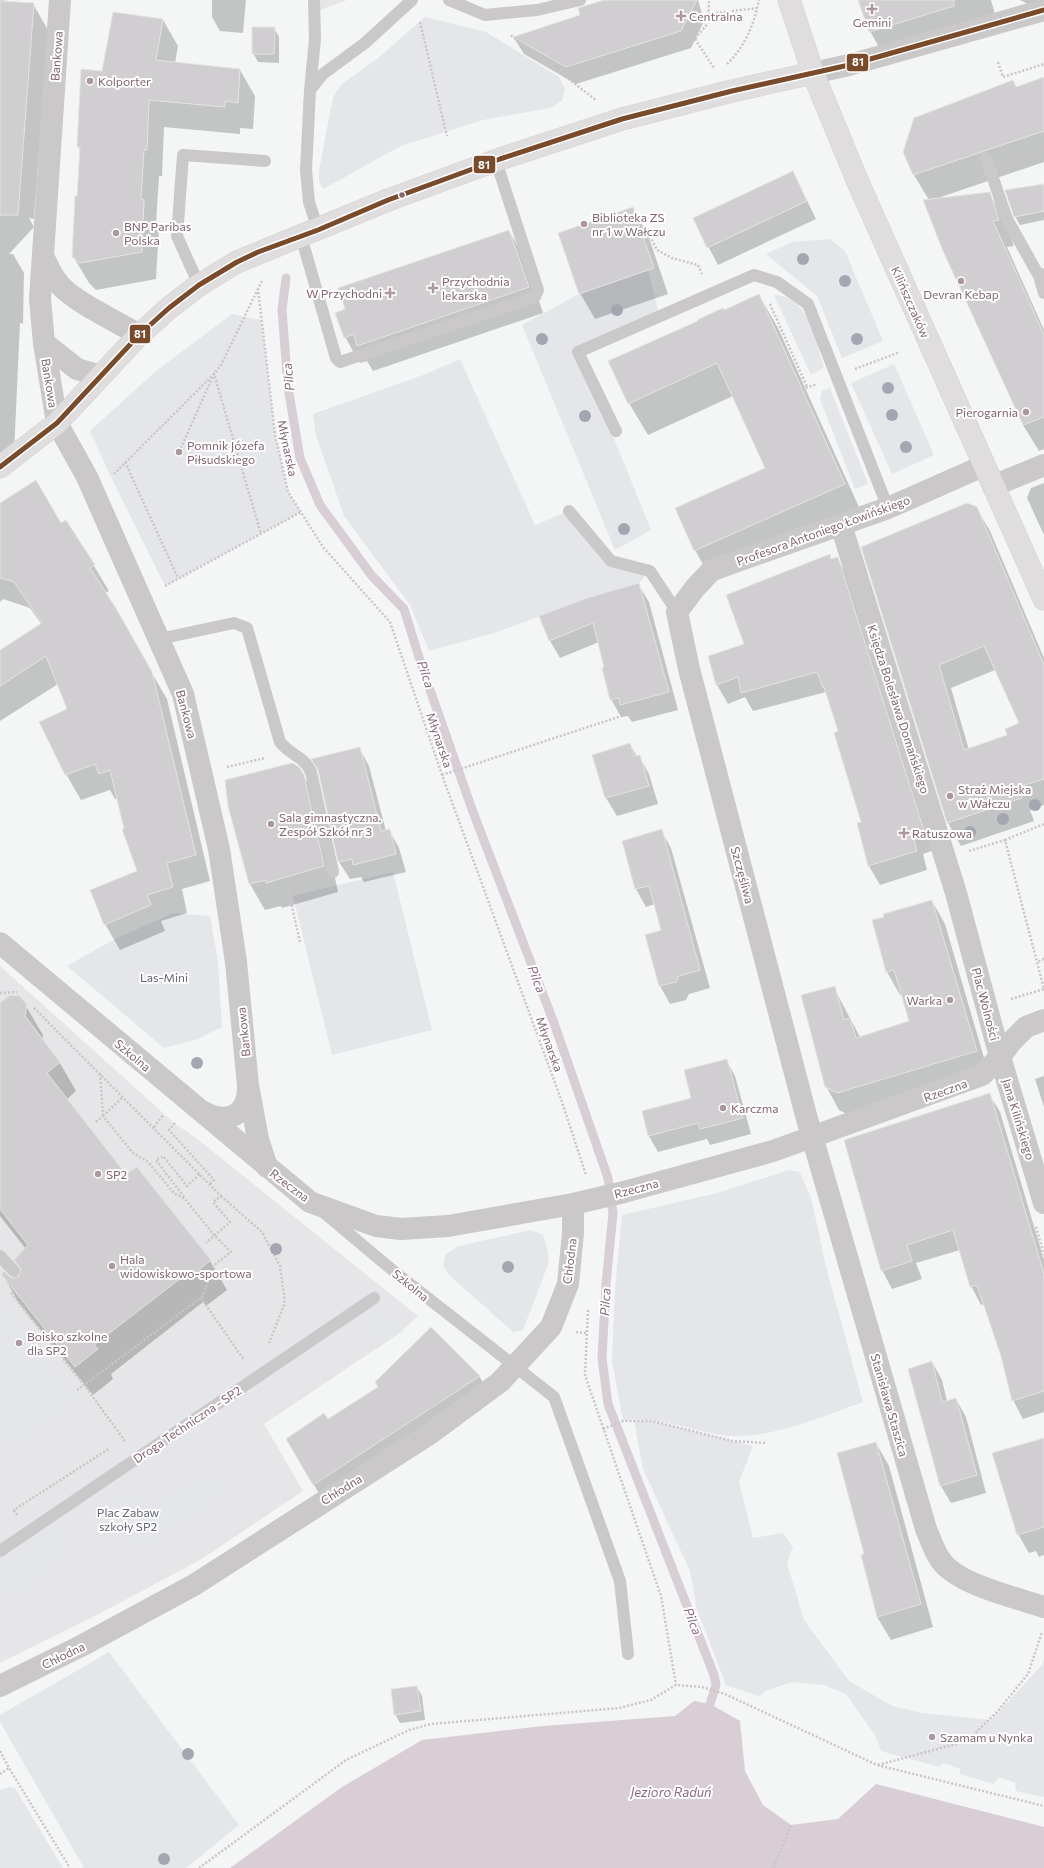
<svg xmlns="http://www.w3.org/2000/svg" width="1044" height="1868" font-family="Commissioner,sans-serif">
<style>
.built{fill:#e6e5e7}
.green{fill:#e4e6ea}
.water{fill:#d9ced5}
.shadow{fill:#0003;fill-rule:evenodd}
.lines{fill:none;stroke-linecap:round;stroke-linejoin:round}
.stream{stroke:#d9ced5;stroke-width:9}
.building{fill:#d0ced0;stroke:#e4e4e4;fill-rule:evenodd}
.primary-casing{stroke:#d4d2d3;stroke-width:23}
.path{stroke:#c8c6c7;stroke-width:2.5;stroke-dasharray:2 2;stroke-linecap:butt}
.lane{stroke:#cac8c9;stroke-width:12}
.street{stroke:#cac8c9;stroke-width:22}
.primary{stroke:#dfddde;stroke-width:22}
.bus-1-casing{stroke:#fff;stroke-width:8}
.bus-1{stroke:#7a4b2a;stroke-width:5}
.tree{fill:#a4a6b2}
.poi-dot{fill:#ac97a0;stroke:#fff;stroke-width:1.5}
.bus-dot{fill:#856473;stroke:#fff;stroke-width:1.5}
.labels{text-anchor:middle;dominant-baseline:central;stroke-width:4;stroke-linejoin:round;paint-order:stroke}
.poi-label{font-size:12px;fill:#856473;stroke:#fff;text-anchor:start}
.street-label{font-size:12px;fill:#856473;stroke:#fff}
.park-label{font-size:12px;fill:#63667c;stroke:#fff}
.water-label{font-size:13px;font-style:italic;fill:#906a82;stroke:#fff}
.line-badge{stroke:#fff;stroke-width:1.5}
.badge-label{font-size:11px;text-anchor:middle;font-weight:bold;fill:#fff}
</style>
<rect width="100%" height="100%" fill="#f4f5f5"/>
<path class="built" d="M309,0H347L309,14Z
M0,966L174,1123L196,1138L418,1316L398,1334L264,1424L303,1491L200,1560L97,1615L0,1663Z"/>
<path class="green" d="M425,17L486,32L559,77L565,89L562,101L550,108L483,120L401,146L323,189L319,182V171L330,112L334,95L342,84L377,59Z
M830,239L845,251L883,341L842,358L817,296L766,254L792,242Z
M648,270L661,321L579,352L651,530L615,550L522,325L579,294Z
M774,295C809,296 815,340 824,367L811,375Z
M232,314L261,320L275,434L288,492L301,512L165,586L111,477L90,431L156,371Z
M460,359L535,525L569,511L611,561L650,571L639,583L587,599L497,632L429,651L410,605L344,516L316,435L313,414L426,374Z
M894,364L934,455L892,474L851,383Z
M830,388L868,484L855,489L820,399L822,391Z
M393,872L432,1030L332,1055L293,896Z
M173,913L210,916L218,961L222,1027L195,1040L164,1048L67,966L115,939Z
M789,1170L800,1172L812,1201L825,1263L863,1402C823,1416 774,1438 731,1436C695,1434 659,1414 623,1421L612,1361L615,1290L622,1215L717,1193Z
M531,1230L543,1235L547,1248L549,1262L523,1330L513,1332L448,1274L443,1266L446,1254L459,1246Z
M373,1283L389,1303L387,1304L404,1330L376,1349L369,1339L183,1467L184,1469L156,1488L149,1478L177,1459L179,1461L365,1333L359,1324L68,1522L70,1547L55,1571L34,1589L8,1597L0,1595V1535Z
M0,1296L84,1400L12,1452L0,1435Z
M634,1421H652L753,1446L739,1482L753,1538L783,1533L793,1547L787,1563L804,1620L849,1681L892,1706L922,1713L991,1720L1043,1664L1044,1659V1797L1016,1791L1015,1783L999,1777L993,1784L960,1774V1769L944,1763L939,1767L881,1751L875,1735L846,1694L824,1685L792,1682L768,1690L759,1696L726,1685L697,1610L690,1571L643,1469Z
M214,1464L233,1493L155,1546C141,1548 118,1547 108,1535C102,1528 98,1519 93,1511L134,1483L149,1504Z
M109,1652L239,1825L186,1868H84L0,1722V1715Z
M10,1787L15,1788L63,1868H0V1790Z"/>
<path class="water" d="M694,1701L710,1704L740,1721L745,1771L763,1805L791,1825L838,1819L876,1784L1044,1827V1868H230L342,1787L422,1740L543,1726L675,1716Z"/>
<path class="shadow" d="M0,0L33,4L48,30L34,219L29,218L34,227L9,254H13L24,273L23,324L20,323L14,453L0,462Z
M212,0H246L243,33L220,31L212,17Z
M631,0H698L704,21L691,48L576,84L524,54L514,38Z
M859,0H991L995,14L880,49L870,31Z
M1020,0H1042L1028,4Z
M163,20L178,46L175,63L240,70L255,96L253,129L240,128V134L164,127L162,176H159L156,223L159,227L156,279L96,290L89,283L73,256L78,197L80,150L78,146L103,73Z
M274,28L279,37V63L258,62L253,53Z
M1044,78V162L938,198L989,193L1004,219L1014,246L1007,247L1044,330V449L1039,451L1023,425L944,251L929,200L914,175L905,152L1016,88Z
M793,172L816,219L718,265L694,219Z
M1044,185V220L1020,225L1015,216Z
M633,209L648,235L668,294L595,319L580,293Z
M509,231L524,257L543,313L373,371L367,361L360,363L345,337Z
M759,295L778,328L863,516L713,582L695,550L766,468L733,396L648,435L629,403L723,311Z
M1044,483V535L1027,498L1031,488Z
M0,505L61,524L94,566L109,591L105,593L167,699L210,881L182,889L187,913L161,921L165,931L120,950L105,924L138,872L118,798L115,799L110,790L81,800L66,774L69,709L58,684L0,721V651L42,625L30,608L3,599L0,602Z
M976,507L990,531L1044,658V805L1030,810L1034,821L961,846L948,823L862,548ZM995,670L1020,724L1008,736L969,750L951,688Z
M829,555L832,560L837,558L848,577L934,850L923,854L927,870L880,885L869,866L863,823L839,732L826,692L753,711L745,697L728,704L717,685L710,657L746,645Z
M638,584L649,602L678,710L632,722L628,716L621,717L611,699L599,642L560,658L550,641L541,617Z
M630,744L637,757L639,756L649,774L658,804L617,816L606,798L593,755Z
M359,748L369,766L386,831L389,830L399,848L406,872L364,882L361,877L350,879L339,862L319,771Z
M303,775L319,802L338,892L282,908L281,906L265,910L250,884L229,806Z
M661,830L671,848L710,988L689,994L686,1000L670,1004L660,986L646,935L663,931L655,904L646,907L636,889L623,842Z
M932,901L945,924L989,1075L851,1116L839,1110L826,1086L834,988L860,1037L910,1022L902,994L900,995L887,972L885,918Z
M0,1004L26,1006L43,1035L42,1040L60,1063L76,1091L66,1100L126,1175L137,1168L210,1261L227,1290L206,1306L203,1302L111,1374L113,1379L93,1395L19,1303L2,1274L11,1279L20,1277L22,1271L15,1260L26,1249L0,1216Z
M726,1060L735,1076L751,1134L710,1145L707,1139L658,1152L649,1136L643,1112L692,1099Z
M1044,1076V1107L1035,1079Z
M989,1094L1000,1112L1044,1260V1412L1023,1419L1013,1400L1002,1356L985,1304L981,1305L971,1286L960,1250L916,1263L922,1279L892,1289L882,1270Z
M431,1329L480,1377L489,1394L324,1502L287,1439L328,1421L379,1387Z
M932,1362L942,1380L947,1401L956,1399L966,1417L986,1493L951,1503L941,1486Z
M1044,1439V1555L1039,1557L1036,1551L1029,1553L1018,1534Z
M876,1443L889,1466L933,1627L891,1640L877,1617L865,1555Z
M417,1687L422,1696L425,1720L400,1723L395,1714Z"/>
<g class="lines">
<path class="stream" d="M286,278L282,310L288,387L300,458L320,505L372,576L404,609L423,670L473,812L554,1023L608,1178L613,1213L606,1284L602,1358L608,1404L714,1675L716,1685L710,1704"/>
</g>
<path class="building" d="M604,0H697L681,31L566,67L513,37L580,15L578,8Z
M858,0H954V6L869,32Z
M0,1L34,3L18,215H0Z
M113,12L163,19L156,60L240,69L238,103L225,101V107L149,100L147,150H144L141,199L144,200L142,252L80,263L72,257L75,196H77L80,147H77L81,69L102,71Z
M252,27H275L274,54H252Z
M1044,77V131L913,175L903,152L914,118L1013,80L1016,87Z
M793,171L807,201L707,248L693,218Z
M1044,184V211L1014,217L1005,190Z
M990,192L999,220L993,221L1044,335V417L1023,425L943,251L923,200Z
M633,207L654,268L579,294L558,233Z
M509,230L529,287L357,346L354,334L344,338L335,313L345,309L338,288Z
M759,294L845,484L694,551L675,508L765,468L717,363L628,404L608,361L698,321L697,320L723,308L724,310Z
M36,480L61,523L66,520L95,565L90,568L117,610L152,672L196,855L167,863L173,887L147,895L151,905L104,925L90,890L137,871L122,829H124L110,770L99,774L95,764L65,775L39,722L67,709L46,656L0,686V650L42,623L14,582L0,578V503Z
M967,503L977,507L1044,665V779L1018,787L1022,798L947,823L861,547ZM984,646L1019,723L1005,729L1007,735L964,750L939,665Z
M830,554L831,559L838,557L924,831L913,835L917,851L868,866L857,823L861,822L834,733L838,731L824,687L823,688L817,672L741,693L738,677L716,685L708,656L744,644L726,595Z
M639,583L669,692L620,705L619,698L610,700L602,668L604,667L593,623L549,641L539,616L587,598Z
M630,743L634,756L640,755L649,786L605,798L592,755Z
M360,747L381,831L390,829L396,854L353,865L352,859L338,862L318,770L311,759Z
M292,763L299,767L304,775L324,866L266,883V880L249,884L228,806L225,780Z
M662,829L700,970L679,976L676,982L659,986L645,935L661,930L649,886L635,889L622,841Z
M932,900L977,1051L837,1093L825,1087L801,995L835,986L844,1020L850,1018L856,1038L909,1021L894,970L886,972L872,920L884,917L883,914Z
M10,995L20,996L27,1005L25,1016L60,1062L47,1073L126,1174L137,1167L211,1260L189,1278L186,1274L94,1345L98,1349L75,1367L1,1274L4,1271L11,1278L19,1276L21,1269L14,1260L28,1245L0,1209V1003Z
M727,1059L743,1118L700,1129L698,1123L648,1136L642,1111L691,1098L684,1070Z
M990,1093L1044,1274V1391L1012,1401L1001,1356L977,1285L970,1287L953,1230L907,1245L912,1261L881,1271L844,1140Z
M431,1327L480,1376L313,1485L286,1439L324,1413L328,1419L378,1387L375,1382Z
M932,1361L942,1402L956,1398L977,1475L940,1486L908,1369Z
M1044,1438V1527L1017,1535L992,1453Z
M876,1442L921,1604L877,1617L861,1555L864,1554L837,1453Z
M417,1686L421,1711L394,1715L391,1689Z"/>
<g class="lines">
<defs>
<path id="primary" d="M789,0L813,73L857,180L1044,599
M0,467L57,423L139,335L169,308L199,285L237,262L388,200L500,159L622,119L732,91L813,73"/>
</defs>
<use href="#primary" class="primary-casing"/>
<path class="path" d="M708,14L757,8
M420,22L447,136
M511,35L596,100
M695,39L714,68
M998,62L1003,77L1044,64
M727,64C745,47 754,24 759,0
M565,77L605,68L695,39L708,23L709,0
M1009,162L1044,150
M644,237L649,234L657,250L672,258L698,265L702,274
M262,281L258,289L275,434L288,492L323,547L390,622L442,775L562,1102L586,1175
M770,304L807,387
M855,369L900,352
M802,389L817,384
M179,452L214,374L221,365L258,289
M125,462L178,578
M114,474L214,374L261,534
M165,586L301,512
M227,767L265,758
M442,775L670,700
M1005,840L1044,824
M969,851L1005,840L1037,962
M300,942L289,894L294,882L313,877
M0,993L17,992
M1011,999L1044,989L1037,962L1044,959
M34,1008L221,1196L213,1202L230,1222L206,1243
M100,1074L103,1116
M103,1116L123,1097
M175,1123L169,1130L214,1180L210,1184
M154,1127L163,1115
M221,1196L262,1232L280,1266L285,1303L269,1343
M184,1197L156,1160L163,1156L187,1186L200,1174
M1036,1227L1044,1255
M11,1293L84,1385L203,1296L213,1266L231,1252L214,1235L185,1199L174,1193L148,1162L133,1153L103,1116L95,1123
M201,1298L244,1360
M588,1310L585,1375L661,1596L676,1685
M576,1332L586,1333
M77,1390L84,1385L125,1441
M603,1429L623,1421H652L732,1441L767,1443
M17,1515L14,1510L110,1448
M0,1751L9,1768L70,1868
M878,1765L967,1741L997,1712L1028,1674L1042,1632
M0,1774L9,1768
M199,1868L346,1760L409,1730L431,1724L619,1708L651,1700L676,1685L702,1687L725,1694L877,1765L1044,1806
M773,1868L791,1825"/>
<path class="lane" d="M449,0L485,15L537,10L580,0
M310,90L315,39L314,0
M986,158L1007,219L1039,276
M318,230L309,202L306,170L310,90L323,74L365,43L412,0
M301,236L336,358L340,362L535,297L538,290L496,161
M1044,274L1039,276L1044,293
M199,285L177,236L183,155L265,161
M616,431L578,352L754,275L777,282L808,304L888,508
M569,511L611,561L650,571L677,612
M159,639L234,623L247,628L280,742C291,756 303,755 311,772L333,872
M323,1212L396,1273L554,1397L620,1581L628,1654
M0,1256L14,1271
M0,1551L374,1298"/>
<path class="street" d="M60,0L40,299L44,343L57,423L87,477L183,694L219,849L236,962L248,1085L258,1139L267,1167
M813,73L849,65L1044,10
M43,256C48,266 52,277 60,285C76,303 118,322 139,335
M44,343L77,369L101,376
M983,466L888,508L712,570L695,588L677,612L689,669L807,1119L926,1529C932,1543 937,1560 949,1569C970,1587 1017,1598 1044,1607
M993,486L1044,465
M841,525L956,893L1000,1057L1044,1203
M0,943L310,1202L376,1226L401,1229L448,1226L573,1204L624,1192L773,1151L982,1075L1000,1057L1011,1042L1026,1027L1044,1020
M204,1112C227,1125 248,1115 248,1088
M0,1686L81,1646L194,1585L431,1433L500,1382L551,1327L568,1284L573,1233V1204"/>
<use href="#primary" class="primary"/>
<defs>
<path id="bus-1" d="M0,467L57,423L139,335L169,308L199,285L237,262L258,252L318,230L388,200L500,159L622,119L732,91L849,65L1044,10"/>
</defs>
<use href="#bus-1" class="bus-1-casing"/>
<use href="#bus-1" class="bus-1"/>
</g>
<g class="tree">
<circle cx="803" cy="259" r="6"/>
<circle cx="845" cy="281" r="6"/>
<circle cx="617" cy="310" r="6"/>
<circle cx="542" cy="339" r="6"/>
<circle cx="857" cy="339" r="6"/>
<circle cx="888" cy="388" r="6"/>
<circle cx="892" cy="415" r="6"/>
<circle cx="585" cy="416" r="6"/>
<circle cx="906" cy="447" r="6"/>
<circle cx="624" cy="529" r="6"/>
<circle cx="1035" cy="805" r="6"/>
<circle cx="1003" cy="819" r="6"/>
<circle cx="970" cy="832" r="6"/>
<circle cx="197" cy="1063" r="6"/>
<circle cx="276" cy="1249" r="6"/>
<circle cx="508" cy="1267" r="6"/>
<circle cx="188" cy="1754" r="6"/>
<circle cx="164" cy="1859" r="6"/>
</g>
<g class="poi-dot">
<path d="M870 3h4v4h4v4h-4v4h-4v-4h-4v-4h4z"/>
<path d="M679 10h4v4h4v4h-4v4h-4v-4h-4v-4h4z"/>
<circle cx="90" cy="81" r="4"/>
<circle cx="584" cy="224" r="4"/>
<circle cx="116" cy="233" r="4"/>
<circle cx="961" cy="281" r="4"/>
<path d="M431 282h4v4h4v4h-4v4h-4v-4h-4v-4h4z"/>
<path d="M388 287h4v4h4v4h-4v4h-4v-4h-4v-4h4z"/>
<circle cx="1026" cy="412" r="4"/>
<circle cx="179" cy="452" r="4"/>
<circle cx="950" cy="796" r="4"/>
<circle cx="271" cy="824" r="4"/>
<path d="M902 827h4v4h4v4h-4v4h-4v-4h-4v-4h4z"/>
<circle cx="950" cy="1000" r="4"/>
<circle cx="723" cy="1108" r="4"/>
<circle cx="98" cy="1174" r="4"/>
<circle cx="112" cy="1266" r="4"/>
<circle cx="19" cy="1343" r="4"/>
<circle cx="932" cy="1737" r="4"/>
</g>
<circle class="bus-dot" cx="402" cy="195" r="3.5"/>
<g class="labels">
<g class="poi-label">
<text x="689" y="16">Centralna</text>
<text x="872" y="22" text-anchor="middle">Gemini</text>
<text x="98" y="81">Kolporter</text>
<text x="592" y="217">Biblioteka ZS<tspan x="592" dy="14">nr 1 w Wałczu</tspan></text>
<text x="124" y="226">BNP Paribas<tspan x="124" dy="14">Polska</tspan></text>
<text x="442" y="281">Przychodnia<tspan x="442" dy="14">lekarska</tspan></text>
<text x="382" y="293" text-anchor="end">W Przychodni</text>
<text x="961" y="294" text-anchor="middle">Devran Kebap</text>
<text x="1018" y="412" text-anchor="end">Pierogarnia</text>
<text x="187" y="445">Pomnik Józefa<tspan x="187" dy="14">Piłsudskiego</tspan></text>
<text x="958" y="789">Straż Miejska<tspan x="958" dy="14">w Wałczu</tspan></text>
<text x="279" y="817">Sala gimnastyczna.<tspan x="279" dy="14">Zespół Szkół nr 3</tspan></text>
<text x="912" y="833">Ratuszowa</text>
<text x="942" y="1000" text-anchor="end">Warka</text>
<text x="731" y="1108">Karczma</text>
<text x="106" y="1174">SP2</text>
<text x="120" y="1259">Hala<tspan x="120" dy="14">widowiskowo-sportowa</tspan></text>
<text x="27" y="1336">Boisko szkolne<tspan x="27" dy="14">dla SP2</tspan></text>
<text x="940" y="1737">Szamam u Nynka</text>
</g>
<g class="street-label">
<text transform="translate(56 56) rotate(-86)">Bankowa</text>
<text transform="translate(911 302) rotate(66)">Kilińszczaków</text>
<text transform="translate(50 383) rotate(81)">Bankowa</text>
<text transform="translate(288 448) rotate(78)">Młynarska</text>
<text transform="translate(823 530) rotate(-20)">Profesora Antoniego Łowińskiego</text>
<text transform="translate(899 709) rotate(72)">Księdza Bolesława Domańskiego</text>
<text transform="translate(187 714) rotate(75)">Bankowa</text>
<text transform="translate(440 740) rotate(71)">Młynarska</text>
<text transform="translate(743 875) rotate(75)">Szczęśliwa</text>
<text transform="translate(986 1004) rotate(75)">Plac Wolności</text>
<text transform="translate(243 1032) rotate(-96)">Bankowa</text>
<text transform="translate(550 1044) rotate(70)">Młynarska</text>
<text transform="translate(133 1055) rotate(40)">Szkolna</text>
<text transform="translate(945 1090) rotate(-20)">Rzeczna</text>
<text transform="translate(1019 1119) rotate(73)">Jana Kilińskiego</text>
<text transform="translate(290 1185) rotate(37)">Rzeczna</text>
<text transform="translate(636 1188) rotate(-15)">Rzeczna</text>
<text transform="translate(569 1261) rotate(-83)">Chłodna</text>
<text transform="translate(411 1285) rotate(39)">Szkolna</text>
<text transform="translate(890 1405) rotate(74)">Stanisława Staszica</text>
<text transform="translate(187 1424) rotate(-34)">Droga Techniczna - SP2</text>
<text transform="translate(341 1489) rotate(-32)">Chłodna</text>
<text transform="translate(63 1655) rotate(-26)">Chłodna</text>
</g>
<g class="park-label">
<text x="164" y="977">Las-Mini</text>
<text x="128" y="1512">Plac Zabaw<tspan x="128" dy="14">szkoły SP2</tspan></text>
</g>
<g class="water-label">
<text transform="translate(288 377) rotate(-96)">Pilca</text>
<text transform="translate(426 674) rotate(71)">Pilca</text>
<text transform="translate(537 979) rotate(69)">Pilca</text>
<text transform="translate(605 1302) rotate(-87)">Pilca</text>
<text transform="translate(693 1621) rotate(69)">Pilca</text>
<text x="671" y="1792">Jezioro Raduń</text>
</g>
</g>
<g class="line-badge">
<rect x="846" y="53" width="23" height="19" rx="4" fill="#7a4b2a"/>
<rect x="473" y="155" width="23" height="19" rx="4" fill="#7a4b2a"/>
<rect x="129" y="324" width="22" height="20" rx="4" fill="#7a4b2a"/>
</g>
<g class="badge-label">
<text x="858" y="66">81</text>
<text x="484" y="169">81</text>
<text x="140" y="338">81</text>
</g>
</svg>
